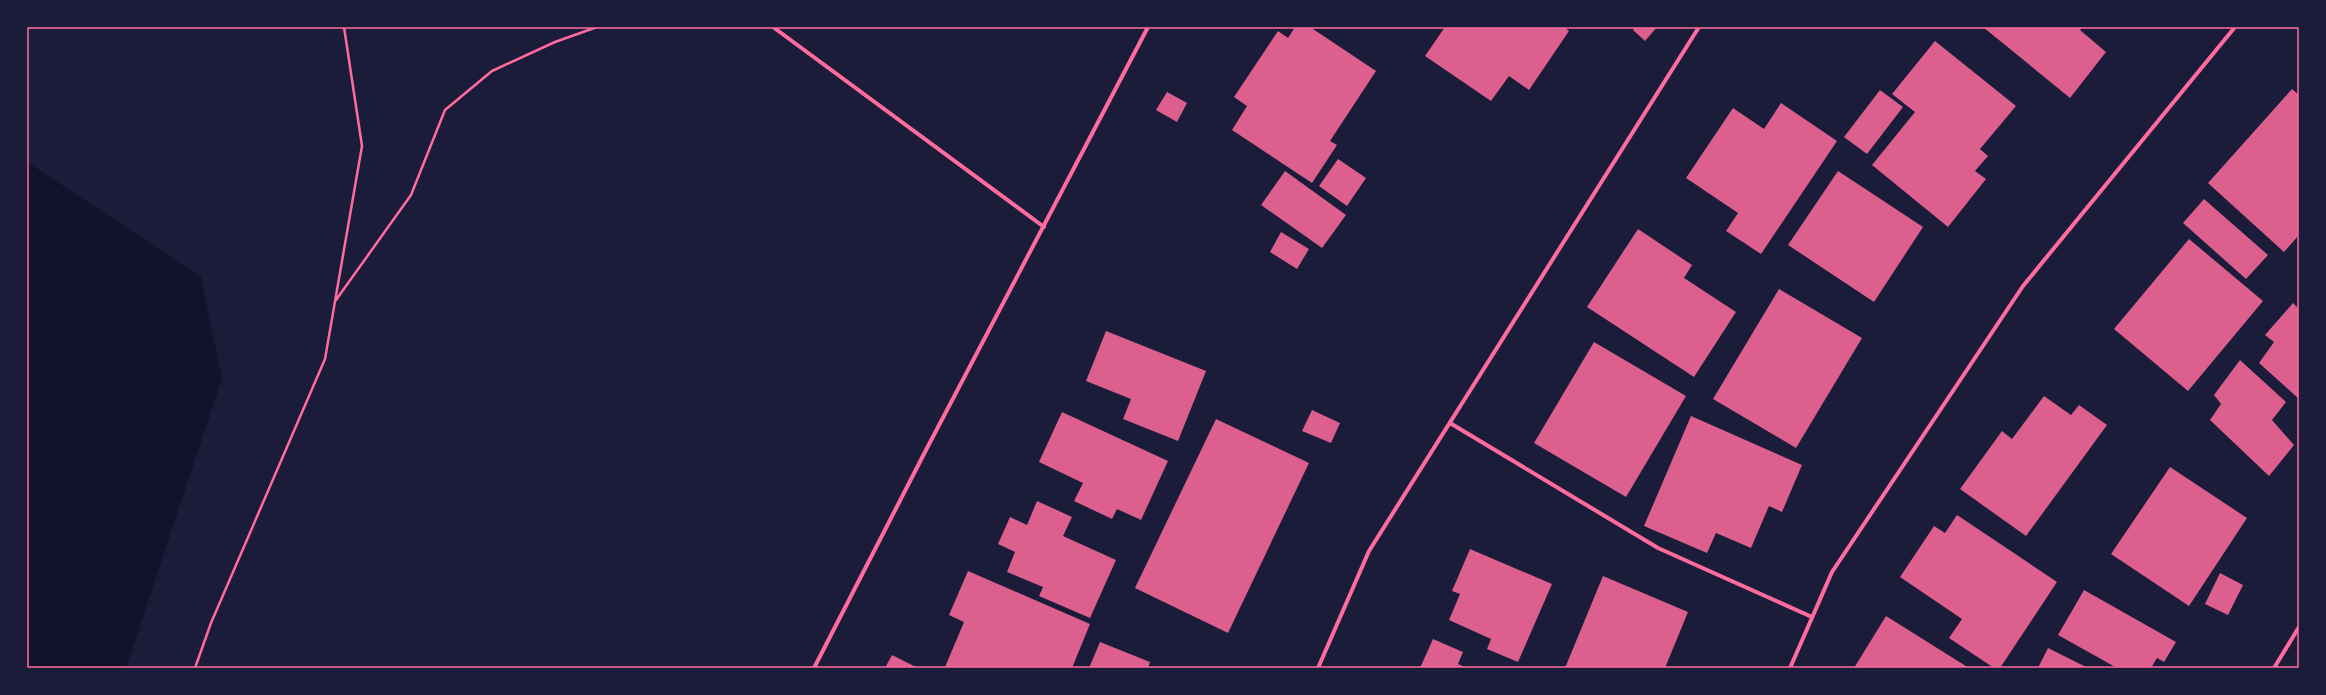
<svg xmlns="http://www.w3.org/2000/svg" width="2326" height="695" font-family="'Alegreya Sans',sans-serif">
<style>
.water{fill:#12122b}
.building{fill:#dd5f8e}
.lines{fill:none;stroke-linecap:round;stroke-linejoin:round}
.path{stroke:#ff6b9d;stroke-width:2.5}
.minor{stroke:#ff6b9d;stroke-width:4}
.neatline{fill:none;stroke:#ff6b9d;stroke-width:1.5}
</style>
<rect width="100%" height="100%" fill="#1b1b3a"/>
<path class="water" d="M27,162L201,277L222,379L126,668H27Z"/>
<path class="building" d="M1295,27H1310L1376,71L1330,141L1337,145L1312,183L1232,130L1247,106L1234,97L1278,31L1288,38Z
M1445,27H1564L1569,31L1529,90L1509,76L1491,101L1425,56Z
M1635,27H1657L1645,41L1633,30Z
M1983,27H2082L2080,30L2106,52L2070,98Z
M1935,41L2016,106L1980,149L1988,156L1975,171L1986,179L1948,227L1872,165L1915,112L1892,94Z
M2292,89L2299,95V235L2284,252L2208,183Z
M1880,90L1903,107L1867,154L1844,137Z
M1167,92L1187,103L1177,122L1156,110Z
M1781,103L1837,141L1761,254L1726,231L1738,213L1686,178L1733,108L1764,129Z
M1338,159L1366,178L1347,206L1319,186Z
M1285,171L1346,215L1322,248L1261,205Z
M1838,171L1923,227L1874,302L1788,245Z
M2204,199L2268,255L2246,279L2183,223Z
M1638,229L1692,265L1684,278L1736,312L1694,377L1587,307Z
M1281,232L1309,249L1297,269L1270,252Z
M2189,239L2263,301L2188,391L2114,329Z
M1779,289L1862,338L1796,448L1713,399Z
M2293,303L2299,309V399L2259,363L2274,342L2265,335Z
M1106,331L1206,371L1178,441L1123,419L1131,399L1086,381Z
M1594,342L1686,396L1626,497L1534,443Z
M2240,360L2286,402L2272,420L2294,445L2269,476L2210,420L2221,404L2214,395Z
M2044,396L2071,415L2079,405L2107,425L2026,536L1960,489L2002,431L2012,439Z
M1312,410L1340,423L1331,443L1302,431Z
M1062,412L1168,461L1141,520L1117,509L1112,519L1074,501L1083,483L1039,462Z
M1691,416L1802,465L1782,512L1769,506L1751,548L1716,533L1707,553L1644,526Z
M1216,419L1309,463L1228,633L1135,588Z
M2170,467L2247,518L2189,606L2111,554Z
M1037,501L1072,517L1063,536L1116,560L1090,618L1039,596L1043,587L1007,572L1015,552L998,544L1010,517L1027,525Z
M1957,515L2057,582L2000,668H1994L1949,638L1962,619L1900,577L1934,526L1945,533Z
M1470,549L1552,584L1518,662L1487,649L1491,639L1449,620L1460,594L1452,591Z
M968,571L1090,624L1072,668L945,667L964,622L949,615Z
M2220,573L2243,585L2228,615L2205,604Z
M1603,576L1688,612L1665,668H1565Z
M2084,590L2176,642L2164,662L2157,658L2151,668H2117L2058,635Z
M1886,616L1969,668H1854Z
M1433,639L1463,652L1458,664L1467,668H1420Z
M1100,642L1150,662L1148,668H1089Z
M2048,648L2088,668H2038Z
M892,655L918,668H885Z"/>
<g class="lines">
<path class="path" d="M336,300L411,195L445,110L492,71L555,42L597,27
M195,668L211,623L325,359L362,146L344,27"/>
<path class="minor" d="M773,27L1044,227
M1450,423L1658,548L1812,617
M814,668L926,450L1148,27
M1318,668L1369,551L1699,27
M1790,668L1832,572L2023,286L2235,27
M2274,668L2299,627"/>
</g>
<rect width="2326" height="695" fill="none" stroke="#1b1b3a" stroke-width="56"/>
<rect x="28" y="28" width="2270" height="639" class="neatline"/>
</svg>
